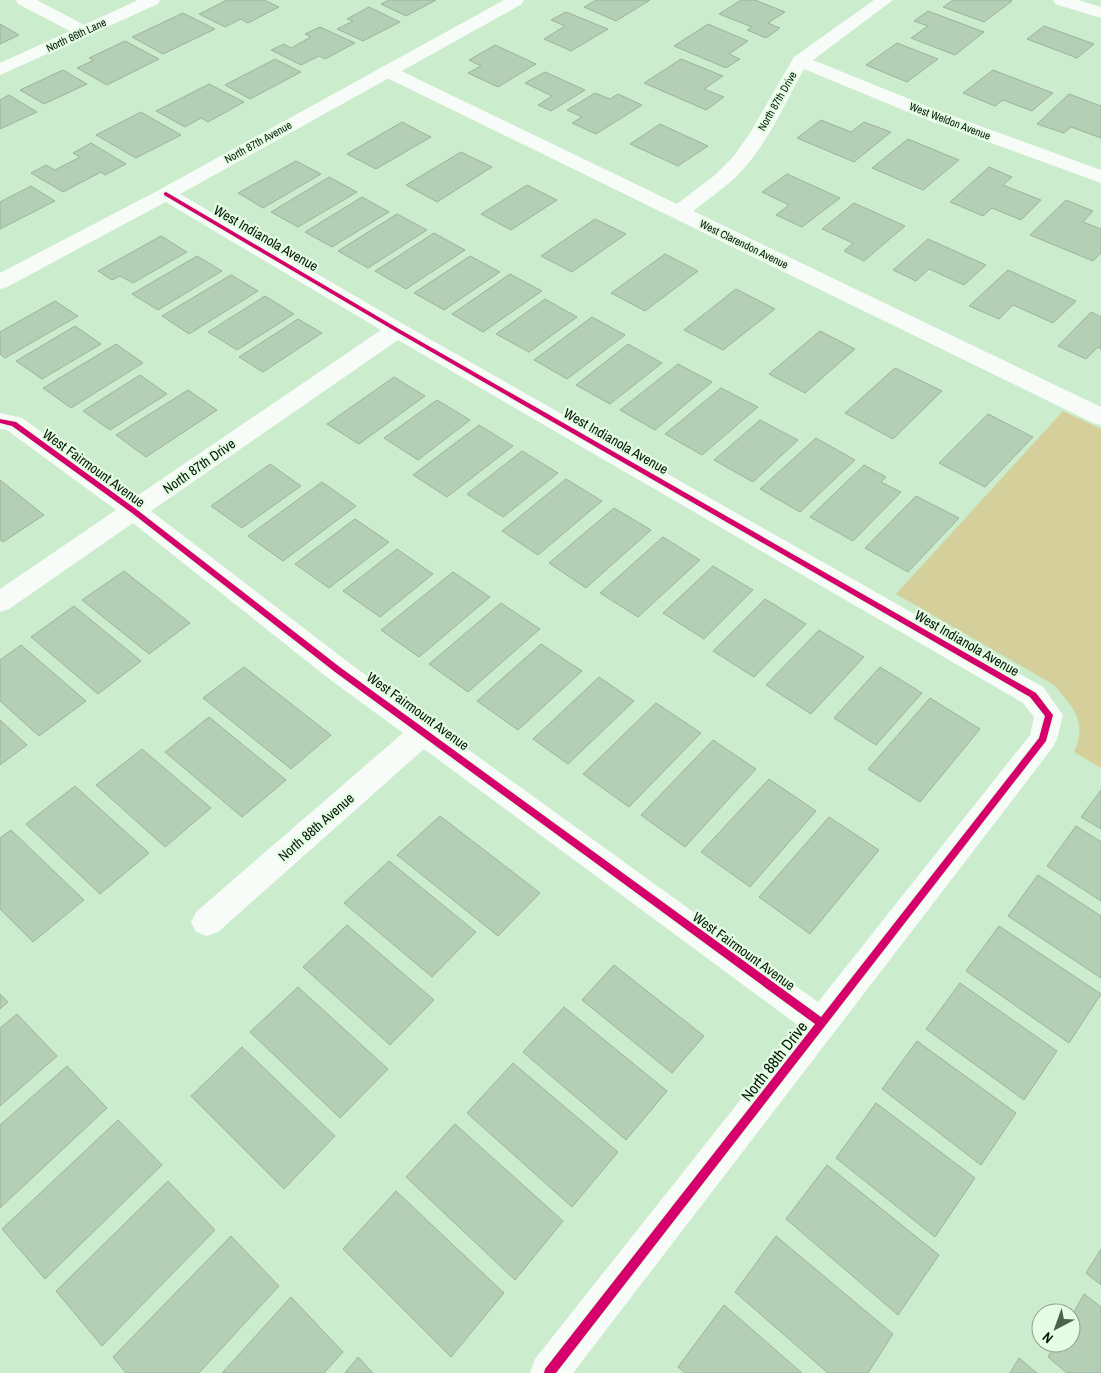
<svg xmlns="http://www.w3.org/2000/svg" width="1101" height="1373" font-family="'Archivo Narrow',sans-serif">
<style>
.green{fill:#d5d09b}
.building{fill:#b4cfb6;stroke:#9cb49d}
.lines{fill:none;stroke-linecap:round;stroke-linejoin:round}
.minor{fill:#f7fcf8;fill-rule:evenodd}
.tertiary{fill:#f7fcf8;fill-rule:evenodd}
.cycleway-casing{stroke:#e5fce5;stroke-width:3}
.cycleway{fill:#d6006c;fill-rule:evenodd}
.labels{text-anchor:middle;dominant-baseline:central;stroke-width:4.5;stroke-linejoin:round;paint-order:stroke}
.far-street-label{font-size:11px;fill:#041906;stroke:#e5fce5}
.street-label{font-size:14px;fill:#041906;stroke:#e5fce5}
.near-street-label{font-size:16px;fill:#041906;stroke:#e5fce5}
</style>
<rect width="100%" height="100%" fill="#ccecce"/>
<path class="green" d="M1063,411L1101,429V768L1074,752C1088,723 1073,707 1054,685L896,594Z"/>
<path class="building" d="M227,0H264L279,7L248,23L241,19L225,27L199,14Z
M389,0H436L406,16L381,4Z
M596,0H650L616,21L584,7Z
M741,0H755L785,12L768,23L780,28L766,38L747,30L752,27L719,14Z
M953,0H1008L1012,1L984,22L943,7Z
M369,7L400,22L363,41L337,29L353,21L347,19Z
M928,11L984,32L955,55L911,38L928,26L914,21Z
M566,12L608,29L571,51L544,39L565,26L551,20Z
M183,13L215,29L163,54L132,37Z
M0,24L19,35L0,44Z
M708,24L748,41L729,54L740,59L726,68L674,46Z
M1044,26L1094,44L1077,58L1027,39Z
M320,27L355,43L325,59L319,56L301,65L271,50L284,44L291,48L311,37L305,34Z
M125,41L159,59L107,85L77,68L94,60L89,58Z
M897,43L938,59L907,82L866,65Z
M495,45L536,64L498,87L468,73L481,66L469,60Z
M275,59L301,72L250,99L225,85Z
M681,59L723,76L704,89L724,97L706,110L644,83Z
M63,70L87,84L44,104L20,90Z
M993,70L1053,93L1032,111L1003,100L995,106L963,93Z
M545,72L585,90L551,111L538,105L552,96L525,83Z
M209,84L244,102L208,122L201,118L185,127L156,111Z
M595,93L610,99L618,94L642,105L596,134L572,123L582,117L567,110Z
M1069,94L1101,106V138L1071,127L1064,133L1037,124Z
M9,95L37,112L0,129V100Z
M141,112L181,135L136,158L96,135Z
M821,120L851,132L864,122L891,132L854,162L797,138Z
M402,122L431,137L376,169L347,154Z
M660,124L708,146L678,166L630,144Z
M908,139L959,160L923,190L872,168Z
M91,143L126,164L105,175L101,172L63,192L31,173L46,165L55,170L80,157L73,153Z
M461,152L492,167L437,202L406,185Z
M296,161L321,174L263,208L238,193Z
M989,167L1012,177L1003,185L1041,200L1021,220L992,208L983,216L950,202Z
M787,174L840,198L802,227L776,215L789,205L762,192Z
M329,177L357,192L298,227L271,212Z
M527,185L557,200L511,230L481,214Z
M31,186L55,201L0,229V202Z
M362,197L389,212L332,247L305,232Z
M1066,200L1093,211L1083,222L1101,229V253L1093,261L1030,235Z
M854,203L905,226L864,261L844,251L853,243L822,229Z
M397,214L427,230L368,268L338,251Z
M595,219L626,234L572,272L541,256Z
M434,233L465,250L406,289L375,271Z
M161,236L187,252L133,283L120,276L112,280L98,271Z
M928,239L986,265L964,285L929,269L916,281L893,270Z
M665,254L698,271L645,311L611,293Z
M197,256L222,271L158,310L132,294Z
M470,256L500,272L444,310L414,293Z
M1008,270L1076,301L1053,323L1013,305L999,319L969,306Z
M510,274L542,291L483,332L452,314Z
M231,275L258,291L189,334L162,316Z
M736,289L775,309L723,350L684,330Z
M265,296L294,314L237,350L208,332Z
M545,299L577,317L529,352L496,334Z
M55,301L78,316L5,358L0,354V332Z
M1091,312L1101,317V349L1098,347L1086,359L1058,346Z
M592,317L625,335L567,379L534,360Z
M298,319L322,333L263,372L239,357Z
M75,326L101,344L42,379L16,361Z
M820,331L855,349L805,393L769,374Z
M116,344L143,363L71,408L43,388Z
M628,344L662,363L610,404L576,385Z
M678,364L712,382L655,430L620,410Z
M895,368L942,391L893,439L845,413Z
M140,375L167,394L110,430L83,411Z
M394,377L425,396L359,444L327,424Z
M721,388L758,407L702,455L665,434Z
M188,390L217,410L146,457L116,435Z
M437,400L470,420L418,460L384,438Z
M988,414L1033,437L985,487L939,463Z
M760,420L798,440L753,482L714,460Z
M479,425L513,446L447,497L413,475Z
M816,438L855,460L800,512L760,489Z
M522,451L558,473L503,517L467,494Z
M270,464L301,486L242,528L211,506Z
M864,465L886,477L881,482L901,492L853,541L810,517Z
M566,479L602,501L538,555L502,531Z
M0,480L44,515L3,542L0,540Z
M322,482L356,506L283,561L248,536Z
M916,496L959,518L908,572L865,548Z
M614,508L651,530L586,588L549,563Z
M355,519L389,542L329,588L295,564Z
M663,537L700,560L638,617L600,593Z
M397,549L433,574L380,617L343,591Z
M713,566L753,590L704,639L663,613Z
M124,571L190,623L149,654L82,600Z
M453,572L490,597L419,657L381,630Z
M765,599L806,624L754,677L713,651Z
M501,603L540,629L468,692L429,664Z
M74,606L141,661L98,694L31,637Z
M819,630L864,657L811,714L766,685Z
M541,644L582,671L518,730L477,701Z
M21,645L86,701L39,736L0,701V660Z
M244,667L331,735L291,769L203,698Z
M880,667L922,693L876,745L834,718Z
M599,677L634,701L568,764L533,739Z
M930,698L980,729L920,802L868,769Z
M656,703L701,733L629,807L583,774Z
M209,717L286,780L242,817L165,752Z
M0,720L27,745L0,765Z
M713,740L756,769L685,847L641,815Z
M142,749L211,808L165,847L96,785Z
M769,779L816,811L750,887L701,852Z
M75,786L149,853L100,894L26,824Z
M1101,790V829L1081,817Z
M440,816L540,893L498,936L397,855Z
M829,817L879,850L810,934L759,897Z
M1076,826L1101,842V901L1047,866Z
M11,830L84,900L33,942L0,909V838Z
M389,861L476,932L432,977L344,903Z
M1038,875L1101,916V978L1008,916Z
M347,925L434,1000L390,1045L303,967Z
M999,926L1101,994L1069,1043L966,971Z
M614,965L704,1036L672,1073L582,1000Z
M960,983L1057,1051L1024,1100L926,1029Z
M298,987L388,1069L340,1118L250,1032Z
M0,994L8,1002L0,1009Z
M564,1007L667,1091L626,1140L523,1052Z
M17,1014L57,1056L0,1106V1028Z
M917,1041L1016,1113L981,1165L882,1089Z
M242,1047L335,1136L284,1189L191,1096Z
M513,1063L618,1152L572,1207L467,1113Z
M67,1066L107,1108L0,1208V1125Z
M876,1103L975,1178L935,1237L836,1158Z
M118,1120L162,1165L45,1279L2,1229Z
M455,1124L563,1221L515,1280L406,1177Z
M827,1165L939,1255L898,1315L786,1219Z
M168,1181L215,1230L102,1346L56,1291Z
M396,1191L504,1293L451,1357L343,1249Z
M231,1236L279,1286L199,1373H126L113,1357Z
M776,1236L893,1334L868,1373H828L735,1292Z
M1101,1249V1285L1086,1273Z
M1084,1294L1101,1307V1373H1067L1048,1357L1056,1343H1071V1317Z
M291,1297L343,1352L324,1373H222Z
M724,1305L802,1373H685L678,1367Z
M358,1357L373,1373H345Z
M1019,1358L1037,1373H1010Z"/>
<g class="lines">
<path class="minor" d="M16,0H37L84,25L138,0H160L158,4L0,75V63L70,31L18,4Z
M874,0H893L813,60L939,111L1101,170V183L925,119L804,69C786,101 770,138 746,166C731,184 711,197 693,211L1101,407V425L1093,423L381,75L378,71L381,67L387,66L393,67L677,204L715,175L733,157L750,133L794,57Z
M1053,0H1078L1101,7V18L1055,4Z
M166,188L173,190L405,325L1043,687L1063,715L1057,739L1053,747L573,1373H530L535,1359L799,1026L424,749L218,932L207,936L196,932L191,922L196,912L403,733L328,678L133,523L9,609L0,612V589L116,510L7,430L0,429V413L22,418L134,498L381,330L159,198L156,194L159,190ZM398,340L1023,703L1034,717L1030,735L818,1002L437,727L435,723L428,721L348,662L151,511Z"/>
<path class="tertiary" d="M504,0H524L522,4L173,198L7,287L0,289V273L159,190Z"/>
<defs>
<path id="cycleway" d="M166,192L399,329L1036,693L1053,715L1046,741L556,1373H544L545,1369L815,1024L335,672L132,513L12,426L0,423V419L16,422L136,509L341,668L821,1017L1039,738L1045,716L1030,697L395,331L164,195V193Z"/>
</defs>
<use href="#cycleway" class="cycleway-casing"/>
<use href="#cycleway" class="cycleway"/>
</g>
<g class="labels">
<g class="far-street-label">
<text transform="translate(76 35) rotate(-25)">North 86th Lane</text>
<text transform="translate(777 101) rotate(-60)">North 87th Drive</text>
<text transform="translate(950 121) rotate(21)">West Weldon Avenue</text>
<text transform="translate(258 142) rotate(-29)">North 87th Avenue</text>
<text transform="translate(744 244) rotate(26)">West Clarendon Avenue</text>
</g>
<g class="street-label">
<text transform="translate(266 238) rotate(30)">West Indianola Avenue</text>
<text transform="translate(616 441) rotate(30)">West Indianola Avenue</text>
<text transform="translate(199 466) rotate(-35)">North 87th Drive</text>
<text transform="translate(94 468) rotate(36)">West Fairmount Avenue</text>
<text transform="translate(967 643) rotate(30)">West Indianola Avenue</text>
<text transform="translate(418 711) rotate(36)">West Fairmount Avenue</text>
<text transform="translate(316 827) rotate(-41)">North 88th Avenue</text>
<text transform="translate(744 951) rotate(36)">West Fairmount Avenue</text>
</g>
<g class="near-street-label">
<text transform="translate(774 1061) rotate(-52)">North 88th Drive</text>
</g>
</g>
<g transform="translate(1056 1328) rotate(221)"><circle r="24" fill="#e5fce5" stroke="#8ba18c"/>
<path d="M0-4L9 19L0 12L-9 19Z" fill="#4a634c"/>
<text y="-8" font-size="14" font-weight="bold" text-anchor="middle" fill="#041906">N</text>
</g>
</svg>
